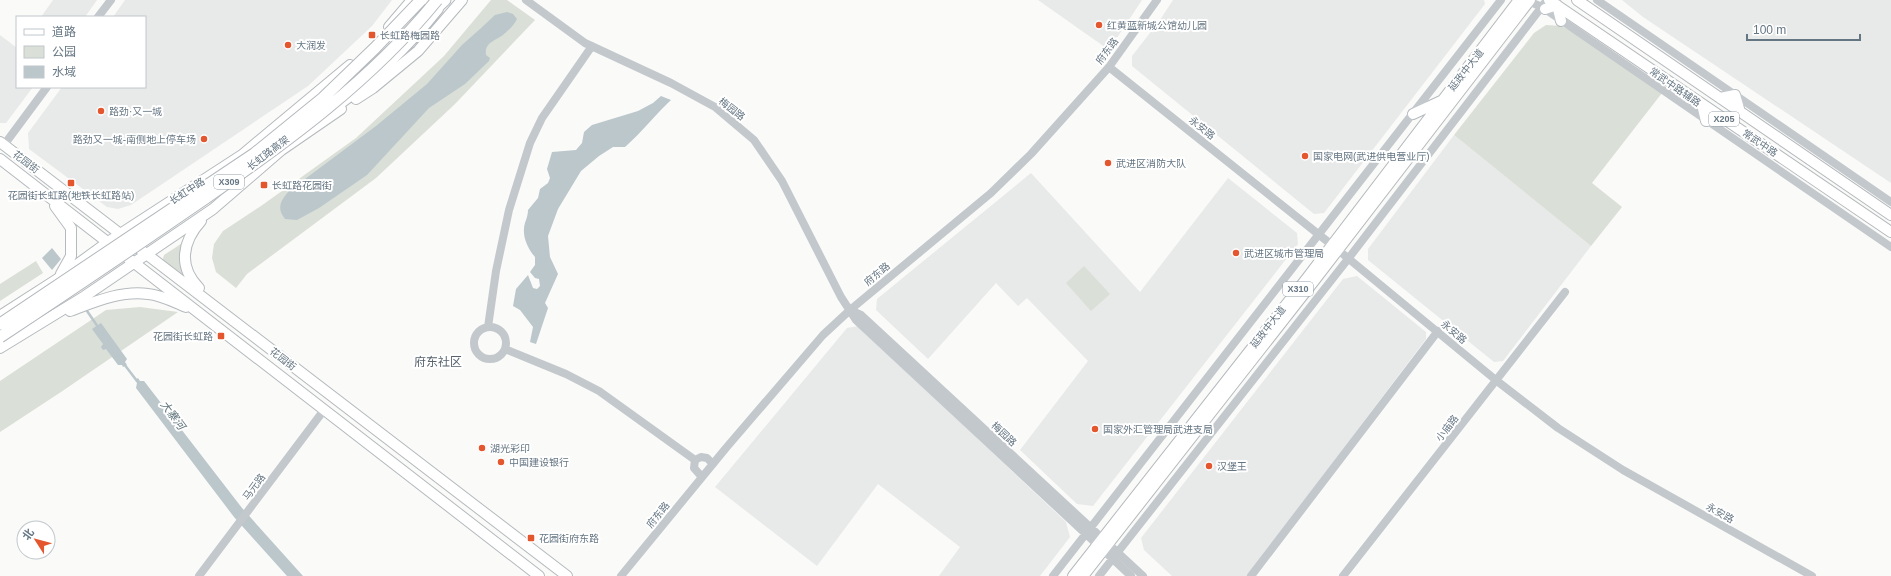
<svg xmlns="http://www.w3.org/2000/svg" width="1891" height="576" font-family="Arial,'Noto Sans SC',sans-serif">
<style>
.built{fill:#e8e9e9}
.green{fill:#dadfd7}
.water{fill:#bbc7cb}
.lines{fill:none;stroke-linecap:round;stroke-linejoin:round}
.stream{stroke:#bbc7cb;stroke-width:2.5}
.major-casing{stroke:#b5babe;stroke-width:12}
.highway-casing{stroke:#b4b9bd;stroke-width:13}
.minor{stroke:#c3c8cc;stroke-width:8}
.major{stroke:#fff;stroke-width:10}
.highway{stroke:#fff;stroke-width:11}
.highway-bridge-casing{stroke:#b4b9bd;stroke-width:13;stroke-linecap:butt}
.highway-bridge{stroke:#fff;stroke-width:11}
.poi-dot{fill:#e4572e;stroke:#fff;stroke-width:1.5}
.labels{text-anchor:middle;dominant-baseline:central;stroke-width:4;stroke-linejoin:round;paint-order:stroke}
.shield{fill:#fff;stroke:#939fa8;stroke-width:1}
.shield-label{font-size:9px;font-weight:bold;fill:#657683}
.poi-label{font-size:10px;fill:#657683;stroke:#fff;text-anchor:start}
.street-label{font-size:10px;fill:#657683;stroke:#fff}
.water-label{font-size:11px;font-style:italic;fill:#60757c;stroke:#fff}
.quarter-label{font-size:12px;fill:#57646e;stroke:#fff}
</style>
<rect width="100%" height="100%" fill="#fafaf8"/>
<path class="built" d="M53,0H97L85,17H41Z
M125,0H392L372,26L308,86L131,205L118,209L107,207L29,149L28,133L62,87H145V17H113Z
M1038,0H1142L1109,50Z
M1173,0H1484L1485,4L1324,213L1314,214L1132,66V56L1160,20Z
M1622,0H1891V183L1643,17Z
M0,35L17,48V87H33L6,123H0Z
M1454,135L1591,246L1503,361L1494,362L1368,260V249Z
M1031,173L1140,292L1228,178L1297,233L1298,244L1093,506L1077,504L1020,450L1088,361L1027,298L1018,306L996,283L928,359L876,310L877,299Z
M1357,276L1426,332V339L1247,576H1172L1144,550L1141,538L1343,279Z
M858,326L1066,522L1070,537L1040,576H939L960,547L878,484L817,566L715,487L847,328Z"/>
<path class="green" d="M491,0H507L535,20L455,104L376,178L247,274L236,288L216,272L212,258L214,244L223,231L261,206L356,138L444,56Z
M1546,25L1562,26L1573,32L1662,93L1592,183L1622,207L1591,246L1454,135L1534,33Z
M187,240V276L184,279L162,262L164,255Z
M36,261L43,273L0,301V284Z
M1084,266L1110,294L1091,311L1066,283Z
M140,307L178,312L61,392L0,432V381L106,310Z"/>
<path class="water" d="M507,12L513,14L517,19C514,25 509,30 504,34C496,41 484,42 486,55L490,58L489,61L465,84L429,108L367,175L319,208L297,220L285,219C276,208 281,200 289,191L376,126L427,84L462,45L480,29L495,15Z
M661,96L671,100C655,115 642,132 625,147H613L599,156L581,171L558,209L548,236L550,257L558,274L545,303L548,308L536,344L530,342L533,327L520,310L513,306L516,289L528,275L533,288L537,289L540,286L539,279L535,278L530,272L535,265V257C529,250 523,239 524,229C524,222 528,218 528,210L538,198L540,189L548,183L550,178L547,169L552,152L576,150L582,143L584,132L592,125L638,111L653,103Z
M52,248L61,259L52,270L42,258Z
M101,323L127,359L125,362L127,365L123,367L122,365H118L106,349L103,350L101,347L103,344L92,329Z
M138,378L140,381H144L242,508L303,576H287L234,517L136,388L137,383L135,380Z"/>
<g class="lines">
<path class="stream" d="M85,308L98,327
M124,364L137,381"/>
<defs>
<path id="major" d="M1549,0L1891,232
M1577,0L1891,215
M1557,5L1561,21
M1545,9L1557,5
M389,27L412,0
M1720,98L1735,95L1740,112
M356,99L373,88L418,51L462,0
M1702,104L1706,121L1723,118
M333,109C372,81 408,47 438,9
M1413,114L1441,101
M0,142C189,286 377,432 567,576
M280,151L341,109
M0,159L539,576
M55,206L71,228V256L61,274
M199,288C178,267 182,242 201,221
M70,311C94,302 122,290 148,294C161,295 174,302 186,307
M0,316L56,280L108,242L242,155L350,65
M0,348L85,296L213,209L286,146
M1073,576L1307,278L1519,0
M1083,576L1314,281L1530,0"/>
<path id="highway" d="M429,15L445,0"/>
</defs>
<use href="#major" class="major-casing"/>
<use href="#highway" class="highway-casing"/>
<path class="minor" d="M526,0L585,43L671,83L715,107L754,140L782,181L841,297L856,320L1131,576
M1526,0L1542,7L1891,247
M1597,0L1891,202
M98,17L111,0
M1109,67L1332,245L1497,381L1558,428L1623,470L1812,576
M4,145L47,87
M850,310L861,315L1143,576
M474 343a16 16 0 1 1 32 0a16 16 0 1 1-32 0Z
M488,327L496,271L509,210L530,143L542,118L592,46
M505,349L566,374L599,391L695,460
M702,477L694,468L695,460L701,457L707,458L713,464
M199,576L324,410
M621,576L726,448L823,335L850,310L991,193L1031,154L1109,67L1157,0
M1053,576L1501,0
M1099,576L1348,259L1547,0
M1251,576L1438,331
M1343,576L1565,292"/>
<use href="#major" class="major"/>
<use href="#highway" class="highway"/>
<defs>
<path id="highway-bridge" d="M0,324L254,154L323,98L375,48L421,0
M0,337C68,292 136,246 203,200C287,142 372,80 437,0"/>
</defs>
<use href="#highway-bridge" class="highway-bridge-casing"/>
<use href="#highway-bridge" class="highway-bridge"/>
</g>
<g class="poi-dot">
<circle cx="1099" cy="25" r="4"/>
<rect x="368" y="31" width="8" height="8" rx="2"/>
<circle cx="288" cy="45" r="4"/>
<circle cx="101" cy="111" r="4"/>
<circle cx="204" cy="139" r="4"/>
<circle cx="1305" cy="156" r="4"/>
<circle cx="1108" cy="163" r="4"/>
<rect x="67" y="179" width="8" height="8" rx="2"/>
<rect x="260" y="181" width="8" height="8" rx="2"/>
<circle cx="1236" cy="253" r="4"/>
<rect x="217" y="332" width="8" height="8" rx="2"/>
<circle cx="1095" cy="429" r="4"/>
<circle cx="482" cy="448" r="4"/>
<circle cx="501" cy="462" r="4"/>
<circle cx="1209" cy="466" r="4"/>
<rect x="527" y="534" width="8" height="8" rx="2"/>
</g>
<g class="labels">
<g class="shield">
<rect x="1709" y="112" width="30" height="14" rx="3"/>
<rect x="214" y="175" width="30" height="14" rx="3"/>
<rect x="1283" y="282" width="30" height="14" rx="3"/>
</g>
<g class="shield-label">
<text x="1724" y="119">X205</text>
<text x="229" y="182">X309</text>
<text x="1298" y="289">X310</text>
</g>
<g class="poi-label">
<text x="1107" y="25">红黄蓝新城公馆幼儿园</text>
<text x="380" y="35">长虹路梅园路</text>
<text x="296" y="45">大润发</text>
<text x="109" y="111">路劲·又一城</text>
<text x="196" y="139" text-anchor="end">路劲又一城-南侧地上停车场</text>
<text x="1313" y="156">国家电网(武进供电营业厅)</text>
<text x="1116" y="163">武进区消防大队</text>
<text x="272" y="185">长虹路花园街</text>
<text x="71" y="195" text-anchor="middle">花园街长虹路(地铁长虹路站)</text>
<text x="1244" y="253">武进区城市管理局</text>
<text x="213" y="336" text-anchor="end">花园街长虹路</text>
<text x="1103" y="429">国家外汇管理局武进支局</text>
<text x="490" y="448">湖光彩印</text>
<text x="509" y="462">中国建设银行</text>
<text x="1217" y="466">汉堡王</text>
<text x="539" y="538">花园街府东路</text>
</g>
<g class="street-label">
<text transform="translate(1107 51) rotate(-53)">府东路</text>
<text transform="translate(1466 70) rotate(-52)">延政中大道</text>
<text transform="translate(1675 87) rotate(35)">常武中路辅路</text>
<text transform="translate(732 109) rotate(38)">梅园路</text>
<text transform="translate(1202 128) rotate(39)">永安路</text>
<text transform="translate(1760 143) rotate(34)">常武中路</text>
<text transform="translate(268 153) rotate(-37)">长虹路高架</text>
<text transform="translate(26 162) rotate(37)">花园街</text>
<text transform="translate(187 191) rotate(-33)">长虹中路</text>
<text transform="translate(877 274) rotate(-40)">府东路</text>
<text transform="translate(1268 327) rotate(-52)">延政中大道</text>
<text transform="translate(1454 332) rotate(40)">永安路</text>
<text transform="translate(283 359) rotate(38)">花园街</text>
<text transform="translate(1447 428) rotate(-52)">小庙路</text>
<text transform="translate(1004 434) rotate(43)">梅园路</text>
<text transform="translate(254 487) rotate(-53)">马元路</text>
<text transform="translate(1720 513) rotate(29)">永安路</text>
<text transform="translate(658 515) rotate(-51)">府东路</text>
</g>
<g class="water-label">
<text transform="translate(173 415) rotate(53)">大寨河</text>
</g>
<g class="quarter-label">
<text x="438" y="362">府东社区</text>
</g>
</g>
<rect x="16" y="16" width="130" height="72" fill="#ffffff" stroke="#c1c8cd"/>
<rect x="24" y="29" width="20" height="6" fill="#ffffff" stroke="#c1c8cd"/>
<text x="52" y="36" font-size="12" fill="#657683">道路</text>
<rect x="24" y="46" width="20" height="12" fill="#dadfd7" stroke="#c1c8cd"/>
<text x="52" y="56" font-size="12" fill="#657683">公园</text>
<rect x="24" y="66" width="20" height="12" fill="#bbc7cb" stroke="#c1c8cd"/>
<text x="52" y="76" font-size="12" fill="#657683">水域</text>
<g transform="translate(36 540) rotate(306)"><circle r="19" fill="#ffffff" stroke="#c1c8cd"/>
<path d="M0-3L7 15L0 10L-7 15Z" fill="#e4572e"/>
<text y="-6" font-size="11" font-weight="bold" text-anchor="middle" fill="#657683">北</text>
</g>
<path d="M1747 34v6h113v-6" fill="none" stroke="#657683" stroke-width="2"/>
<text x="1753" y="34" font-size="12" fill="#657683" stroke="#ffffff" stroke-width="3" paint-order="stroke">100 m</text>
</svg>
